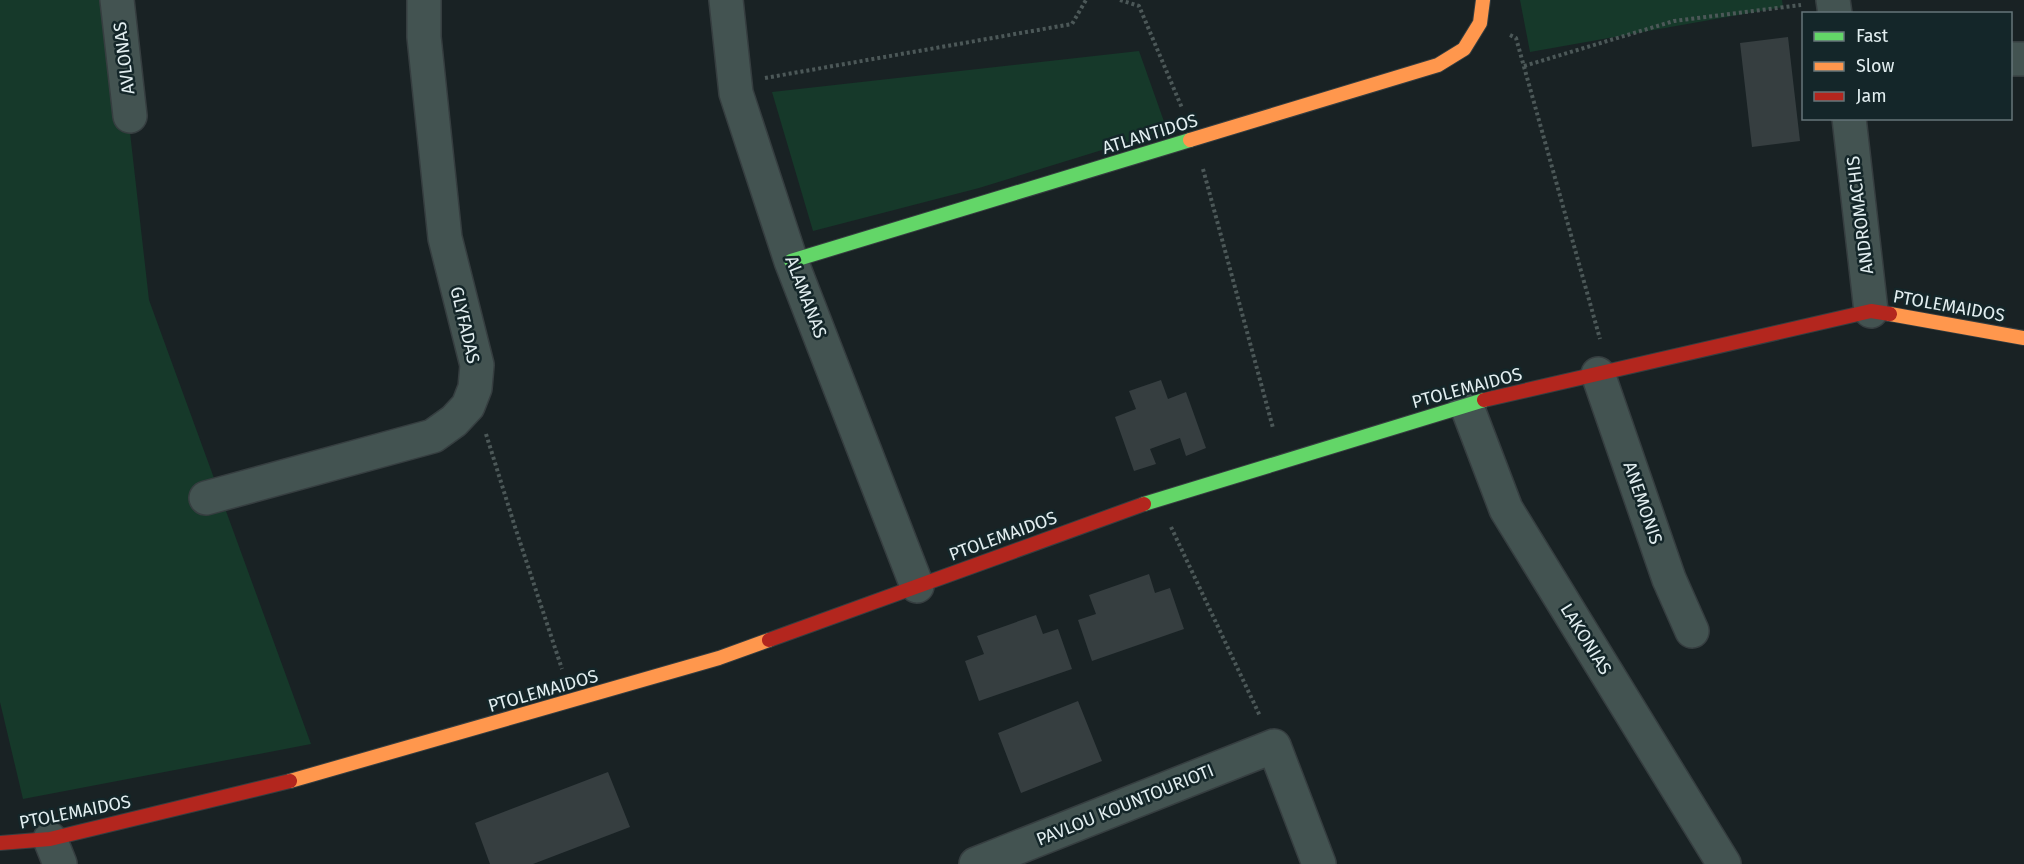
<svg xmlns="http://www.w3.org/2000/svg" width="2024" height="864" font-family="'Fira Sans',sans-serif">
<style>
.green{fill:#16392a}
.building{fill:#363e40}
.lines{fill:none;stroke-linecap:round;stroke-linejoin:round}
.street-casing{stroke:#363e40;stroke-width:36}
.fast-casing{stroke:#363e40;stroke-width:16}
.slow-casing{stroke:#363e40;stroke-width:16}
.jam-casing{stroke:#363e40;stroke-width:16}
.path{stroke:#4c5858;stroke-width:4;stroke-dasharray:3 3;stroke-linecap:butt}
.street{stroke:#435351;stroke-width:33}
.fast{stroke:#63d668;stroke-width:14}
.slow{stroke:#ff974d;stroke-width:14}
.jam{stroke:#b3261e;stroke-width:14}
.labels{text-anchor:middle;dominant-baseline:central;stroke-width:5;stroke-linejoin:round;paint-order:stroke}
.street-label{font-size:18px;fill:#e2eef0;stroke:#142629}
</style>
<rect width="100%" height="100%" fill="#192224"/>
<path class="green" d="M0,0H115L149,300L311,744L23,799L0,702Z
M1520,0H1782L1783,7L1530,52Z
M1139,51L1167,130L979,188L813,231L772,92Z"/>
<path class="building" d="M1788,37L1800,141L1752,147L1740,43Z
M1161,380L1168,399L1186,392L1206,448L1186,456L1180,438L1150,449L1156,464L1134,471L1115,417L1136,409L1129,391Z
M1149,574L1155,593L1170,588L1184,629L1092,661L1078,620L1096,614L1089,595Z
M1036,615L1043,634L1058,629L1072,669L979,701L965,661L984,654L977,636Z
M1078,701L1102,761L1021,793L998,733Z
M608,772L630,827L533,864H490L475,823Z"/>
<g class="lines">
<defs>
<path id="street" d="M117,0L130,116
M726,0L736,93L791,261L917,586
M1833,0L1835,14
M2010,59H2024
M1849,118L1871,311
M1598,374L1669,579L1692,631
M1466,404L1506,509L1724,864
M206,498L433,436L454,421L468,406L475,388L477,365L445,238L424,37V0
M50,839L60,864
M976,864L1274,746L1319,864"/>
<path id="fast" d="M791,261L1190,140
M1144,504L1484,400"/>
<path id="slow" d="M1190,140L1438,65L1464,49L1480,23L1483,0
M1890,314L2024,338
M290,781L719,658L769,640"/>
<path id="jam" d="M1484,400L1871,311L1890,314
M769,640L1144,504
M0,843L50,839L290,781"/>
</defs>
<use href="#street" class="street-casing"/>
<use href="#fast" class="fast-casing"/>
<use href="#slow" class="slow-casing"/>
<use href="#jam" class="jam-casing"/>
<path class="path" d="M1120,0L1139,6L1182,108
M1510,35L1516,38L1600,339
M1524,66L1674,21L1801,5
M765,78L1072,24L1086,0
M1203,169L1273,428
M486,434L515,527L562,669
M1171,527L1260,716"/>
<use href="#street" class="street"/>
<use href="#fast" class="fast"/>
<use href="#slow" class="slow"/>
<use href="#jam" class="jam"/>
</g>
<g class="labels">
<g class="street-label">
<text transform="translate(124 58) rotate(-97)">AVLONAS</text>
<text transform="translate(1150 134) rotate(-17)">ATLANTIDOS</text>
<text transform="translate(1860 215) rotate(-97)">ANDROMACHIS</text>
<text transform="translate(806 297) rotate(69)">ALAMANAS</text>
<text transform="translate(1949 306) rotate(10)">PTOLEMAIDOS</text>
<text transform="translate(465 325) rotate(77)">GLYFADAS</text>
<text transform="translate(1467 388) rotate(-15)">PTOLEMAIDOS</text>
<text transform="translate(1643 503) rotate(71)">ANEMONIS</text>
<text transform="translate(1003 536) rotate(-20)">PTOLEMAIDOS</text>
<text transform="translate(1586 639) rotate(58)">LAKONIAS</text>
<text transform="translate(543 691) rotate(-16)">PTOLEMAIDOS</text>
<text transform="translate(1125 805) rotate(-22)">PAVLOU KOUNTOURIOTI</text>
<text transform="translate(75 812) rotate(-11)">PTOLEMAIDOS</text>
</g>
</g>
<rect x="1802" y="12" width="210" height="108" fill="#142629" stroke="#667679" stroke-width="1.5"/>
<rect x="1814" y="32" width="30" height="9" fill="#63d668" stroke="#667679" stroke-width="1.5"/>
<text x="1856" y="42" font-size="18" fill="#e2eef0">Fast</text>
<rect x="1814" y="62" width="30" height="9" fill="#ff974d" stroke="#667679" stroke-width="1.5"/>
<text x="1856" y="72" font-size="18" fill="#e2eef0">Slow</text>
<rect x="1814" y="92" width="30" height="9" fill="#b3261e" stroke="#667679" stroke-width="1.5"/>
<text x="1856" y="102" font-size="18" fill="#e2eef0">Jam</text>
</svg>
